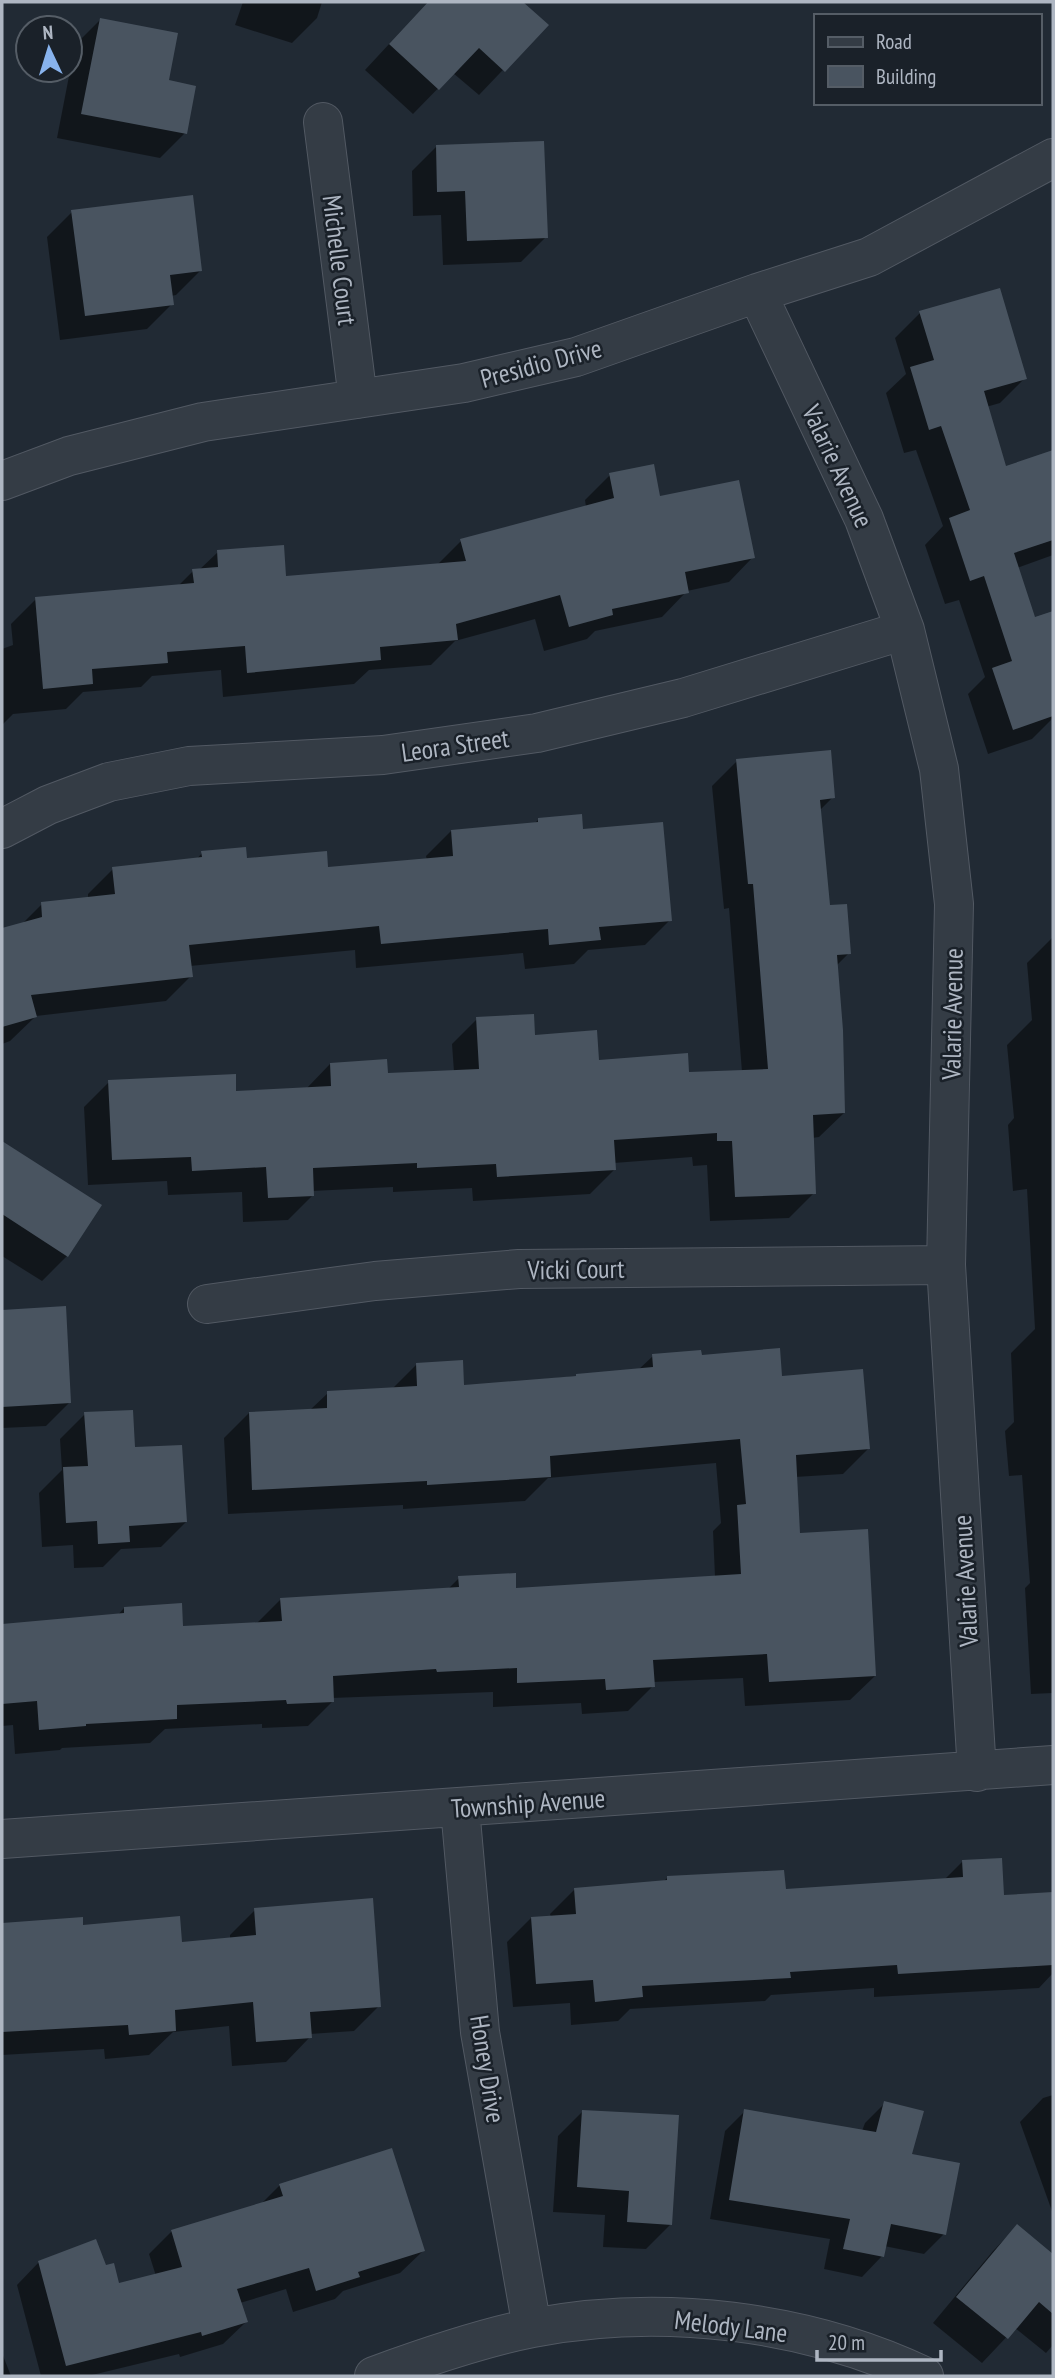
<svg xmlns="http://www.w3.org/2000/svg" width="1055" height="2378" font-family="'PT Sans Narrow',sans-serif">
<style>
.shadow{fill:#0007}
.building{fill:#495460}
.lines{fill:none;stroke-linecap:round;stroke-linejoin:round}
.minor-casing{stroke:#525963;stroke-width:40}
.minor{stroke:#343c45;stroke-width:38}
.labels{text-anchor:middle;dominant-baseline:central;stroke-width:5;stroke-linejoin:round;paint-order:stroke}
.street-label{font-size:26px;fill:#aeb6c2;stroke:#1a2129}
</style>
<rect width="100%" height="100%" fill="#212a34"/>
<path class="shadow" d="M243,2H322L317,18L292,43L235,25Z
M428,2H521L546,25L479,95L453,73L413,114L365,70Z
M100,20L167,82L185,133L160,158L57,138L75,45Z
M437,146L546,237L521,262L443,265L441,215L413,216L412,171Z
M72,212L201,270L176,295L171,296L172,304L147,329L60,340L47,237Z
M920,313L1025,378L1000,403L986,407L1005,468L1053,452V555L1017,568L1034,619L1053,613V718L1032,739L988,754L968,694L985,677L959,600L945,604L925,545L943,526L916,450L904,453L886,393L906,374L895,338Z
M610,475L659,498L753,557L729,582L687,591L662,617L595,631L587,639L544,651L535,619L455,641L431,665L369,670L354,684L223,697L221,670L152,676L141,687L83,692L66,709L13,714L2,725V649L13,645L11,624L36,599L178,586L193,571L199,570L218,552L285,578L437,565L461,541L586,507L585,500Z
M737,761L833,797L819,811L828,907L849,953L836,966L844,1113L819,1137L812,1138L814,1193L789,1218L710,1221L707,1165L693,1166L692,1157L614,1163L615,1169L590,1194L473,1201L472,1188L393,1192V1187L312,1191L313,1195L288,1220L243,1222L242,1192L168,1195L167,1181L88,1185L84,1107L109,1082L235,1093L306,1089L330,1064L387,1075L454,1072L452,1044L477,1019L534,1037L597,1062L688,1074L742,1072L729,908L724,909L712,786Z
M538,820L582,831L670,920L645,945L588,950L574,964L525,969L523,953L356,968L355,950L190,966L191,976L166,1001L36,1016L10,1041L2,1044V932L20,926L42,904L88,899V894L113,869L196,860L202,853L245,860L327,868L427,860L426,856L451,831L534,824Z
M1052,938L1053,1693L1031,1694L1025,1588L1030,1583L1022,1475L1009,1476L1005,1431L1014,1422L1011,1353L1035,1329L1027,1189L1013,1191L1008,1125L1014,1118L1007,1045L1032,1020L1027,963Z
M2,1143L99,1206L67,1256L42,1281L2,1256Z
M65,1308L69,1403L46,1426L2,1428V1311Z
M653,1356L700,1357L781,1378L868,1449L843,1474L795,1477L798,1535L875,1676L850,1700L745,1706L743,1678L653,1682V1686L628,1711L582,1714L581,1703L493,1707V1692L332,1698L333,1701L308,1726L262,1728V1724L165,1729L150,1743L62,1748L60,1750L15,1754L13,1725L2,1726V1626L117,1616L124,1608L181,1628L256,1624L281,1599L447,1590L459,1578L514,1590L715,1577L713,1531L721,1523L716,1463L548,1478L525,1501L403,1509V1505L228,1514L224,1438L249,1413L310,1410L328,1393L392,1389L416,1365L463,1387L638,1370Z
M85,1414L134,1449L186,1522L161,1547L121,1549L103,1567L74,1568L73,1545L42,1547L39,1493L62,1470L60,1439Z
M963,1861L1002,1896L1053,1894V1973L1039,1988L874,1997V1988L771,1995L765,2001L630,2009L618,2021L571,2025L570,2003L513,2007L507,1942L531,1918L551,1917L550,1914L574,1890L663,1882L668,1877L784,1891L944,1880Z
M255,1910L379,2006L354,2031L310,2034V2037L286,2062L232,2066L229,2026L173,2032L149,2055L105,2059L104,2049L2,2055V1924L81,1919V1927L181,1944L230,1939V1935Z
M1053,2095V2214L1020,2122L1043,2098Z
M885,2103L944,2234L924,2254L884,2246L882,2256L862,2277L824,2269L830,2239L710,2219L725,2131L745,2111L862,2131L865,2123Z
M583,2111L671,2224L646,2249L603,2247L605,2215L553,2212L558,2136Z
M280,2185L423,2251L400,2273L343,2291L335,2299L293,2312L286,2289L240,2303L246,2322L223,2344L180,2357L179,2354L88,2376H41L17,2285L39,2262L105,2267L117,2286L156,2276L149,2254L172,2231L261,2204Z
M1017,2226L1053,2256V2345L1046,2353L1015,2328L982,2363L933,2323L993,2251Z
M2,2353L11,2376H2Z"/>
<path class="building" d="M428,2H523L549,25L505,72L479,48L439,90L389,44Z
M100,18L178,33L169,80L196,86L187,134L81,114Z
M544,141L548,238L467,241L465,191L437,192L436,145Z
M193,195L202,271L170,275L174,305L85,316L71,210Z
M1000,288L1027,379L984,391L1006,466L1053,450V540L1014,553L1035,617L1053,611V716L1013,730L992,668L1012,661L984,576L970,581L949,518L970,510L941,426L929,430L910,367L934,360L919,311Z
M654,464L660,496L739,480L755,558L685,572L689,593L612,609L613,615L569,627L560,595L456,624L458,640L380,647L381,660L247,673L245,646L167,652L168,663L92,669L93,684L43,689L35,597L194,583L192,569L218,567L217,550L284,545L286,576L466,561L460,539L614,498L609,473Z
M831,750L835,798L820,800L830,905L847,904L851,954L837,955L843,1030L845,1113L813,1115L816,1194L735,1197L732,1141H717V1133L614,1140L616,1170L497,1177L496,1164L417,1168V1163L313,1168L314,1196L268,1198L266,1167L192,1171L191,1157L112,1160L108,1080L236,1074V1091L331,1086L330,1063L387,1059L388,1073L479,1069L476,1017L534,1014L535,1035L597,1030L599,1060L688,1053L689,1072L768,1069L753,884H748L736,759Z
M582,814L583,829L663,822L672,921L599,927L601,940L549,945L548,929L381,944L379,926L189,945L193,977L31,995L37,1017L2,1027V928L42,917L41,902L115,894L112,867L202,857L201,851L246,847L247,858L327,851L328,867L453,856L451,830L538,822V818Z
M2,1141L102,1205L68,1257L2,1214Z
M66,1306L71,1403L2,1407V1310Z
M780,1348L782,1376L863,1369L870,1449L796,1455L800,1533L868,1529L876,1676L769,1682L767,1654L653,1660L655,1687L606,1690L605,1679L517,1683V1668L437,1672L436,1669L333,1676L334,1702L287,1704L286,1700L177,1705V1719L86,1724V1726L39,1730L37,1701L2,1704V1624L124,1613V1607L182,1603L183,1626L282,1621L280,1598L459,1587L458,1576L516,1573V1588L741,1574L737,1505L746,1504L740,1439L550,1456L551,1477L427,1485V1481L252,1490L249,1412L327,1408V1391L417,1386L416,1363L463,1360L464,1385L576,1376V1374L653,1367L652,1354L701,1350L702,1355Z
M133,1410L135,1447L182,1445L187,1522L129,1526L130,1542L98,1544L97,1521L66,1523L63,1467L88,1466L84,1412Z
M1002,1858L1004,1895L1053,1892V1965L898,1974L897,1965L790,1972L791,1978L642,1986L643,1997L595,2002L593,1980L536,1984L531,1917L576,1914L574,1888L667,1880V1876L784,1870L786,1889L963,1877L962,1860Z
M373,1898L381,2007L310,2012L312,2038L256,2042L253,2002L175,2010L176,2031L129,2035L128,2025L2,2032V1923L83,1917V1925L180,1916L182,1942L256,1935L254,1908Z
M884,2101L924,2111L912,2154L960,2163L946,2235L891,2224L884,2257L843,2249L850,2219L729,2200L744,2109L876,2132Z
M582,2110L679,2115L672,2225L627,2222L629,2191L577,2187Z
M392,2148L425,2251L358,2272L360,2277L316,2291L309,2268L237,2289L248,2322L202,2336L201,2332L66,2366L38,2261L96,2239L106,2265L114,2263L119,2283L182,2267L171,2230L283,2196L279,2184Z
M1017,2224L1053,2254V2314L1039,2302L1008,2339L956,2297Z"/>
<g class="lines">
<defs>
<path id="minor" d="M323,122L358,399
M757,293L864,519L905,630L939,769L954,904L946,1265L977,1772
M2,481L69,456L203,422L464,383L576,357L757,293L869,257L1053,158
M2,829L48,805L109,782L189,766L383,755L537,733L683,698L905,630
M207,1304L375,1281L519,1269L946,1265
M460,1808L480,2032L532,2328
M2,1839L1053,1765
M374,2376C423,2358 481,2338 532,2328C661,2303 806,2320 924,2376"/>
</defs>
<use href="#minor" class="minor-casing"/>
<use href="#minor" class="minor"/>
</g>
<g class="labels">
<g class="street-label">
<text transform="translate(340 260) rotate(83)">Michelle Court</text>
<text transform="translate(541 363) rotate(-15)">Presidio Drive</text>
<text transform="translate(838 466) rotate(65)">Valarie Avenue</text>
<text transform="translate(455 745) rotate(-8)">Leora Street</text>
<text transform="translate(952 1014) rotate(-89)">Valarie Avenue</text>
<text transform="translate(576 1269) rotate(-1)">Vicki Court</text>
<text transform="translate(965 1581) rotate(-93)">Valarie Avenue</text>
<text transform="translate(528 1803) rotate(-4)">Township Avenue</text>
<text transform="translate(488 2069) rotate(81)">Honey Drive</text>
<text transform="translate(731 2326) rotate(7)">Melody Lane</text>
</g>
</g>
<rect width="1055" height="2378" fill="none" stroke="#aeb6c2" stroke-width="7"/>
<rect x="814" y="14" width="228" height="91" fill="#1a2129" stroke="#555d66" stroke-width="2"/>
<rect x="828" y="37" width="35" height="10" fill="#343c45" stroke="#555d66" stroke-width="2"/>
<text x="876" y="49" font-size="21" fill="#aeb6c2">Road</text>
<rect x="828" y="66" width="35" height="21" fill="#495460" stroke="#555d66" stroke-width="2"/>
<text x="876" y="84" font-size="21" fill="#aeb6c2">Building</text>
<g transform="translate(49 49) rotate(356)"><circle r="33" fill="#1a2129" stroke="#555d66" stroke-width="2"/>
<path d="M0-5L12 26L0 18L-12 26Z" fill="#88b3ed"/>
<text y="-10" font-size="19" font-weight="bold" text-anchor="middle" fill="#aeb6c2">N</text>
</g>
<path d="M817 2350v10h124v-10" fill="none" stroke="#aeb6c2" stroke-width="3.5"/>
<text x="828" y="2350" font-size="21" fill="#aeb6c2" stroke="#1a2129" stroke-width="5" paint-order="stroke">20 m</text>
</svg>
